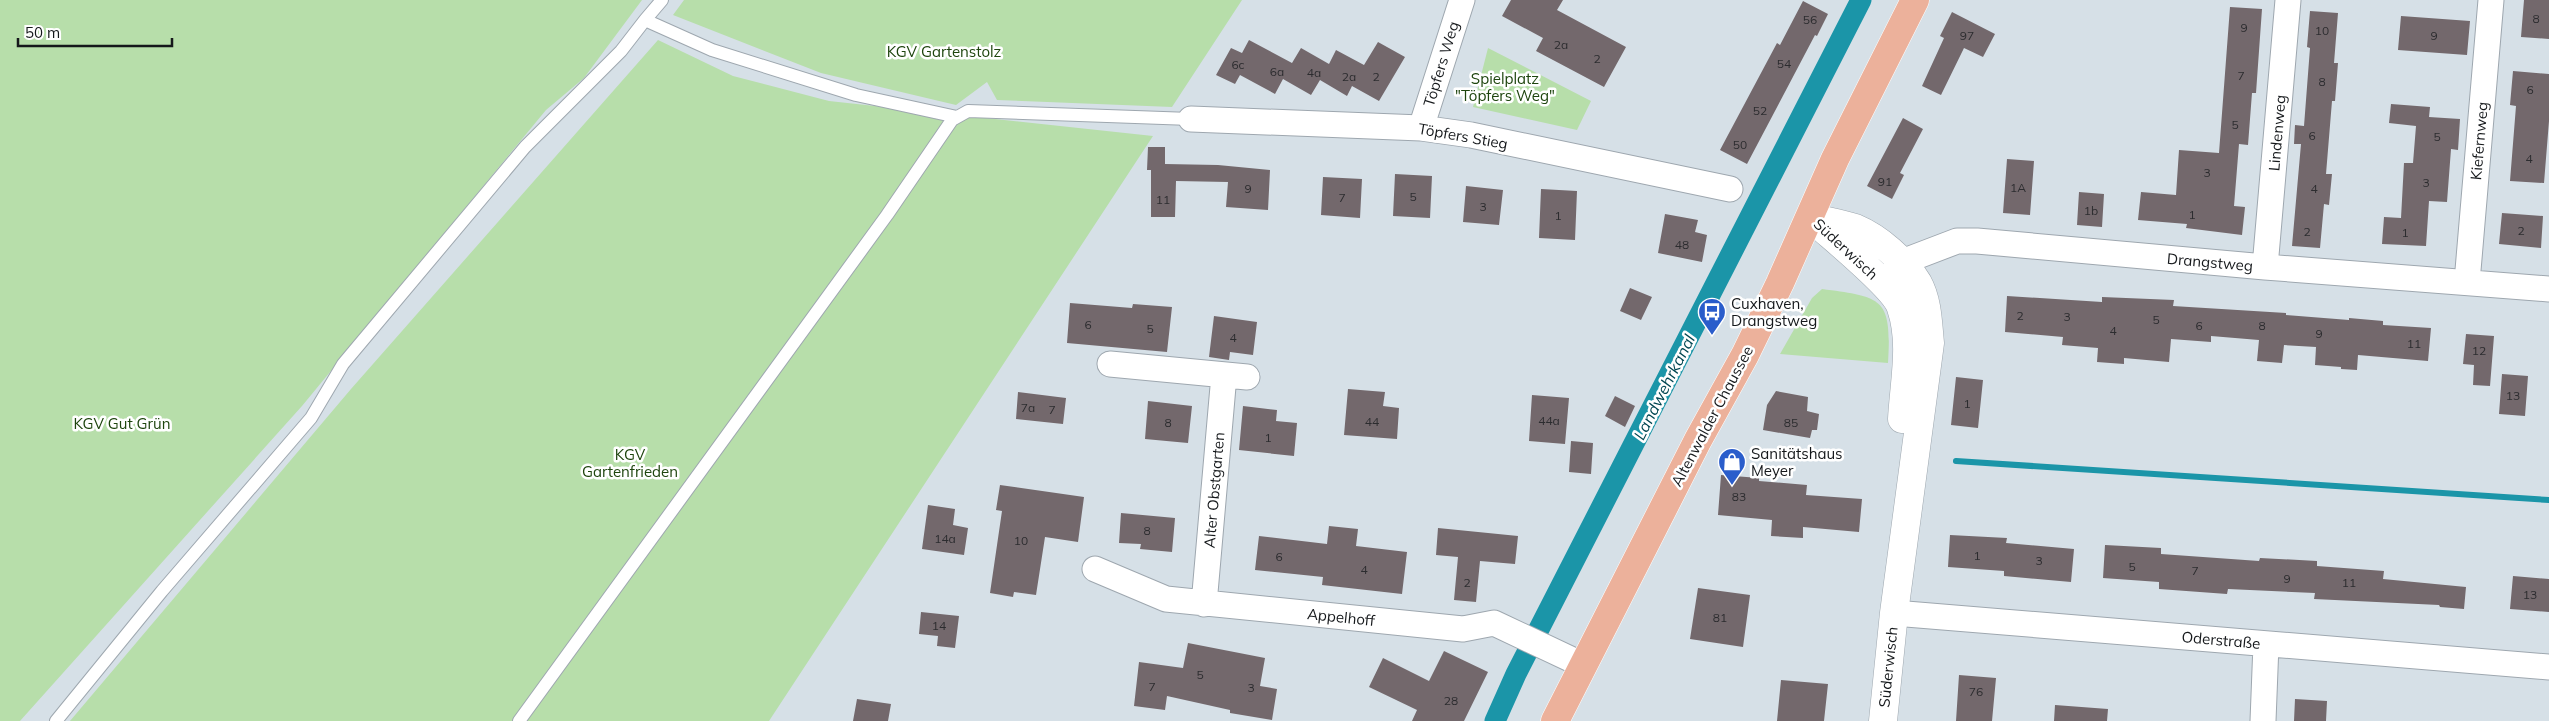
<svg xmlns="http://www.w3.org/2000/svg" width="2549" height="721" font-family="Mulish,sans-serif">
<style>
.green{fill:#b7deaa}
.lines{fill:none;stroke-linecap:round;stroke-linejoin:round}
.stream{stroke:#1b95a8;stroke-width:6}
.canal{stroke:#1b95a8;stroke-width:21}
.building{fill:#73686c}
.service-casing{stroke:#9ea7af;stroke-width:14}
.minor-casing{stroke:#9ea7af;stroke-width:27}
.tertiary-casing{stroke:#9ea7af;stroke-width:29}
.primary-casing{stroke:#fff;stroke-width:29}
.service{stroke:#fff;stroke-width:12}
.minor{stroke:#fff;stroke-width:25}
.tertiary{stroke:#fff;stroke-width:28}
.primary{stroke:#ecb19b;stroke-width:28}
.labels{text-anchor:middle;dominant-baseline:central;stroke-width:5;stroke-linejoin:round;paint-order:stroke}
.number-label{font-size:12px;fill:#2c2c2f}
.park-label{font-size:15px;fill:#1e450e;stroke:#fff}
.street-label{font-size:15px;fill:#15181b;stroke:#fff}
.poi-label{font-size:15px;fill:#15181b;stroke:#fff;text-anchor:start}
.water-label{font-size:16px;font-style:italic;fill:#014651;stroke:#fff}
</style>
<rect width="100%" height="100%" fill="#d6e0e7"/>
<path class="green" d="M0,0H642L584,78L546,110L302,406L20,721H0Z
M684,0H1242L1172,107L997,100L987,82L956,105L821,73L673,15Z
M658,40L733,76L829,101L1153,136L769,721H70L351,389Z
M1488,48L1591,101L1577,130L1473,107Z
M1822,289C1883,297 1892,298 1888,363L1780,354L1812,298Z"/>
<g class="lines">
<path class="stream" d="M1956,461L2549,500"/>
<path class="canal" d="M1495,721L1516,674L1861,0"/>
</g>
<path class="building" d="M1511,0H1563L1557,10L1626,47L1604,87L1536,51L1543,38L1502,16Z
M2524,0H2549V39L2521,37Z
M1803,1L1828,14L1817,36L1815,35L1747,164L1720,150L1777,43L1780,45Z
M2230,7L2262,9L2256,93H2252L2248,145L2239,144L2234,206L2245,207L2242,235L2186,228L2187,224L2138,220L2141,192L2176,195L2179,150L2219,153Z
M2310,11L2338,13L2334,63H2338L2335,101H2332L2326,174H2332L2329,205L2324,204L2320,248L2292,246L2301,144H2294L2295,125L2304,126L2310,48L2307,47Z
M1952,12L1995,34L1983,57L1964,48L1941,95L1922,86L1944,38L1940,36Z
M2401,16L2470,21L2467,55L2398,50Z
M1249,40L1292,63L1301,48L1329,64L1336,50L1364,65L1378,42L1405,57L1379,101L1352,86L1347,96L1320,80L1311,95L1283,79L1275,94L1240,75L1235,84L1216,75L1231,48L1242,53Z
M2513,71L2549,74V121L2544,183L2510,181L2516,106L2510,105Z
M2391,104L2430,107L2429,117L2460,119L2458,150L2451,149L2447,202L2429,201L2426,246L2382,244L2384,217L2401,218L2404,163H2413L2416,126L2389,123Z
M1903,118L1923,129L1900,173L1904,175L1892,199L1867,186Z
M1148,147H1165V164L1218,165L1270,170L1268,210L1226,207L1228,182L1176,181L1175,217H1151V170H1147Z
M2007,159L2034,161L2030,215L2003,213Z
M1395,174L1432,176L1430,218L1393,216Z
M1323,177L1362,179L1360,218L1321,215Z
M1466,186L1503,190L1499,225L1463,222Z
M1541,189L1577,191L1575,240L1539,238Z
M2079,192L2104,194L2102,227L2077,225Z
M2502,213L2543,216L2541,248L2499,244Z
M1665,214L1698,220L1695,232L1707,235L1702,262L1658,253Z
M1630,288L1652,297L1641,320L1620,311Z
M2007,296L2102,302V297L2174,300L2173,306L2286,313V315L2349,320V318L2383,321V325L2431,328L2428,361L2358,355L2357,370L2341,369V367L2315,365L2316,347L2284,345L2282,363L2257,361L2259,340L2211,336V342L2171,339L2169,362L2124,358V364L2097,362L2098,348L2062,345L2063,337L2005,332Z
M1070,303L1132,308L1133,304L1172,307L1167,352L1067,343Z
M1214,316L1257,322L1253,355L1230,352L1229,360L1209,357Z
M2466,334L2494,336L2490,386L2473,385L2474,365L2463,364Z
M2502,374L2528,376L2525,416L2499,414Z
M1956,377L1983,380L1978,428L1951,425Z
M1348,389L1385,392L1383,406L1399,408L1397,439L1344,435Z
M1776,391L1808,397L1807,411L1819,414L1817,430H1812L1810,438L1763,430L1767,405Z
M1018,392L1066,398L1063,424L1016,419Z
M1532,395L1569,398L1565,444L1529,441Z
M1615,396L1635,406L1625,427L1605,416Z
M1148,401L1192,406L1188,443L1145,439Z
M1243,406L1277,410L1276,421L1297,423L1294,456L1239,450Z
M1571,441L1593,443L1591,474L1569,472Z
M1721,475L1759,478V481L1807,485L1806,495L1862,499L1859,532L1803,527V538L1771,536L1772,520L1718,515Z
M1000,485L1084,497L1078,542L1045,537L1036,595L1014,592L1013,597L990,593L1002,511L996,510Z
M928,505L955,509L953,525L968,528L964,555L922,549Z
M1121,513L1175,518L1172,552L1140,549L1141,544L1119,543Z
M1329,526L1358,529L1356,546L1407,552L1402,594L1322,585L1323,577L1255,570L1259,536L1327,544Z
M1438,528L1518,536L1515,564L1480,561L1476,602L1454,600L1458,557L1436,555Z
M1950,535L2007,538L2006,543L2074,549L2071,582L2004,576V571L1948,567Z
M2105,545L2161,548V554L2259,561L2260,558L2317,561V566L2384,571L2383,579L2466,587L2464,609L2440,607L2439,605L2314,599L2315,593L2228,589L2227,594L2159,589V582L2103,578Z
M2513,576L2549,579V612L2510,609Z
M1698,588L1750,595L1743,647L1690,639Z
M921,612L959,616L955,648L937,646L938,636L919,634Z
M1188,643L1265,658L1260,686L1277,689L1272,720L1230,713V710L1167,696L1165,710L1134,706L1139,662L1183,668Z
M1444,651L1488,672L1464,721H1412L1417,710L1369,687L1383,658L1429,681Z
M1959,675L1996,678L1992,721H1956Z
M1781,680L1828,684L1824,721H1777Z
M857,699L891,704L888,721H853Z
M2295,699L2327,701L2326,721H2294Z
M2055,705L2108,709L2107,721H2054Z"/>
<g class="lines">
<defs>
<path id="service" d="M645,20L662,0
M56,721L162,591L311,418L343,364L525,147L621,51L645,20L712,50L856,95L957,117
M519,721L887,215L952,120L968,111L1191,119"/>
<path id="minor" d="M1191,119L1421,128L1471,135L1730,189
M1421,128L1462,0
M2265,267L2288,0
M2467,282L2491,0
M1884,283L1902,262L1957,241H1977L2265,267L2549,289
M1110,364L1247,377
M1095,569L1166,599L1463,629L1494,623L1583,665
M1204,604L1224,375
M1894,613L2549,667
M2263,721L2266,644"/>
<path id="tertiary" d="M1810,217C1825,221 1841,223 1855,228C1879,238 1905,261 1918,283C1928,301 1928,324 1930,343L1894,613L1883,721
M1811,218C1830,236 1895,287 1901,308C1913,343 1904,382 1902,419"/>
<path id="primary" d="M1555,721L1698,440L1745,355L1780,283L1835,159L1915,0"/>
</defs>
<use href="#service" class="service-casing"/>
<use href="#minor" class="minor-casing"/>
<use href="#tertiary" class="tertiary-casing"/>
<use href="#primary" class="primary-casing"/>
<use href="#service" class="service"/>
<use href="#minor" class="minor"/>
<use href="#tertiary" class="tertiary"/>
<use href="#primary" class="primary"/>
</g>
<defs>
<symbol id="bus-pin" viewBox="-11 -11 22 30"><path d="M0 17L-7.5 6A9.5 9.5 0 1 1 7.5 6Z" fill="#2a5dcb" stroke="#fff"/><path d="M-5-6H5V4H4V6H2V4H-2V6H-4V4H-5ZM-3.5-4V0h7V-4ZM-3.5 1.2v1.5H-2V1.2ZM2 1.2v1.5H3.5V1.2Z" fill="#fff"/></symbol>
<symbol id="shop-pin" viewBox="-11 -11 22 30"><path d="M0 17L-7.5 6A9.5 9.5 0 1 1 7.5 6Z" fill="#2a5dcb" stroke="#fff"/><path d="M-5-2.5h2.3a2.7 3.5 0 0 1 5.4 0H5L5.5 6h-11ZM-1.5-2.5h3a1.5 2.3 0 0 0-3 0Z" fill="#fff"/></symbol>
</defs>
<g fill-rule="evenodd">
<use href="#bus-pin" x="1696" y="296" width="32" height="43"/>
<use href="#shop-pin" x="1716" y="446" width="32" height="43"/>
</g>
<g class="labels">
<g class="number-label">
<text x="2536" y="18">8</text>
<text x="1810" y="19">56</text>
<text x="2244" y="27">9</text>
<text x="2322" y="30">10</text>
<text x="1967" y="35">97</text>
<text x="2434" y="35">9</text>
<text x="1561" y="44">2a</text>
<text x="1597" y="58">2</text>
<text x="1784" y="63">54</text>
<text x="1238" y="64">6c</text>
<text x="1277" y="71">6a</text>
<text x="1314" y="72">4a</text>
<text x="2241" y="75">7</text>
<text x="1349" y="76">2a</text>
<text x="1376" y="76">2</text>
<text x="2322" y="81">8</text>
<text x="2530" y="89">6</text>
<text x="1760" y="110">52</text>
<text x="2235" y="124">5</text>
<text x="2312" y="135">6</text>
<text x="2437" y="136">5</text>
<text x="1740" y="144">50</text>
<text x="2529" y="158">4</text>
<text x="2207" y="172">3</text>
<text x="1885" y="181">91</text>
<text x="2426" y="182">3</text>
<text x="2018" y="187">1A</text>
<text x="1248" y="188">9</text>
<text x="2314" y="188">4</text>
<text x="1413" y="196">5</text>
<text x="1342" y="197">7</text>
<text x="1163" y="199">11</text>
<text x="1483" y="206">3</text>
<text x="2091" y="210">1b</text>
<text x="2192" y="214">1</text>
<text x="1558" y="215">1</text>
<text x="2521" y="230">2</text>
<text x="2307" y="231">2</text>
<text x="2405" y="232">1</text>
<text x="1682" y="244">48</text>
<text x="2020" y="315">2</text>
<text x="2067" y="316">3</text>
<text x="2156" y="319">5</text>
<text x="1088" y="324">6</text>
<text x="2199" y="325">6</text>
<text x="2262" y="325">8</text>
<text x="1150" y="328">5</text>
<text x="2113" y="330">4</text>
<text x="2319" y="333">9</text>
<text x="1233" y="337">4</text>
<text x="2414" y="343">11</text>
<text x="2479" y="350">12</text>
<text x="2513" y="395">13</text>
<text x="1967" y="403">1</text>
<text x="1028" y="407">7a</text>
<text x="1052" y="409">7</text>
<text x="1549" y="420">44a</text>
<text x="1372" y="421">44</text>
<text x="1168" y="422">8</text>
<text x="1791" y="422">85</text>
<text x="1268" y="437">1</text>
<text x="1739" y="496">83</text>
<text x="1147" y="530">8</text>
<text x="945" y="538">14a</text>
<text x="1021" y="540">10</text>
<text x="1977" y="555">1</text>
<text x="1279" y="556">6</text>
<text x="2039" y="560">3</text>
<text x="2132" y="566">5</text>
<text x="1364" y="569">4</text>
<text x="2195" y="570">7</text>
<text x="2287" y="578">9</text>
<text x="1467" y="582">2</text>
<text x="2349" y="582">11</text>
<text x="2530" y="594">13</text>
<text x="1720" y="617">81</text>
<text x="939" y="625">14</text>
<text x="1200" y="674">5</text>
<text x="1152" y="686">7</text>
<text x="1251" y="687">3</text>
<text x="1976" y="691">76</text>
<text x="1451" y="700">28</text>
</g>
<g class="park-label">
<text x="944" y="51">KGV Gartenstolz</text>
<text x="1505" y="78">Spielplatz<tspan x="1505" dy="17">"Töpfers Weg"</tspan></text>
<text x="122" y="423">KGV Gut Grün</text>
<text x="630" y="454">KGV<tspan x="630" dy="17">Gartenfrieden</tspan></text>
</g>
<g class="street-label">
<text transform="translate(1441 64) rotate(-73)">Töpfers Weg</text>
<text transform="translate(2277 133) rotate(-85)">Lindenweg</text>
<text transform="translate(1463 136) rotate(10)">Töpfers Stieg</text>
<text transform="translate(2479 141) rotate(-85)">Kiefernweg</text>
<text transform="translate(1846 249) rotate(43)">Süderwisch</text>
<text transform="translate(2210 262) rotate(5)">Drangstweg</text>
<text transform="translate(1712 416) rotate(-62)">Altenwalder Chaussee</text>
<text transform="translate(1214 490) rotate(-85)">Alter Obstgarten</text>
<text transform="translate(1341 617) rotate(6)">Appelhoff</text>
<text transform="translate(2221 640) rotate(5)">Oderstraße</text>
<text transform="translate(1888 667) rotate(-84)">Süderwisch</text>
</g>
<g class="poi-label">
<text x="1731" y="303">Cuxhaven,<tspan x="1731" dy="17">Drangstweg</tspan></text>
<text x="1751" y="453">Sanitätshaus<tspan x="1751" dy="17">Meyer</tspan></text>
</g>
<g class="water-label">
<text transform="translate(1664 387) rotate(-63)">Landwehrkanal</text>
</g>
</g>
<path d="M18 38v8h154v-8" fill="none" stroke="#15181b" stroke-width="2.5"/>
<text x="25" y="38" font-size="15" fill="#15181b" stroke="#ffffff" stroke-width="4" paint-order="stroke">50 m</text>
</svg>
